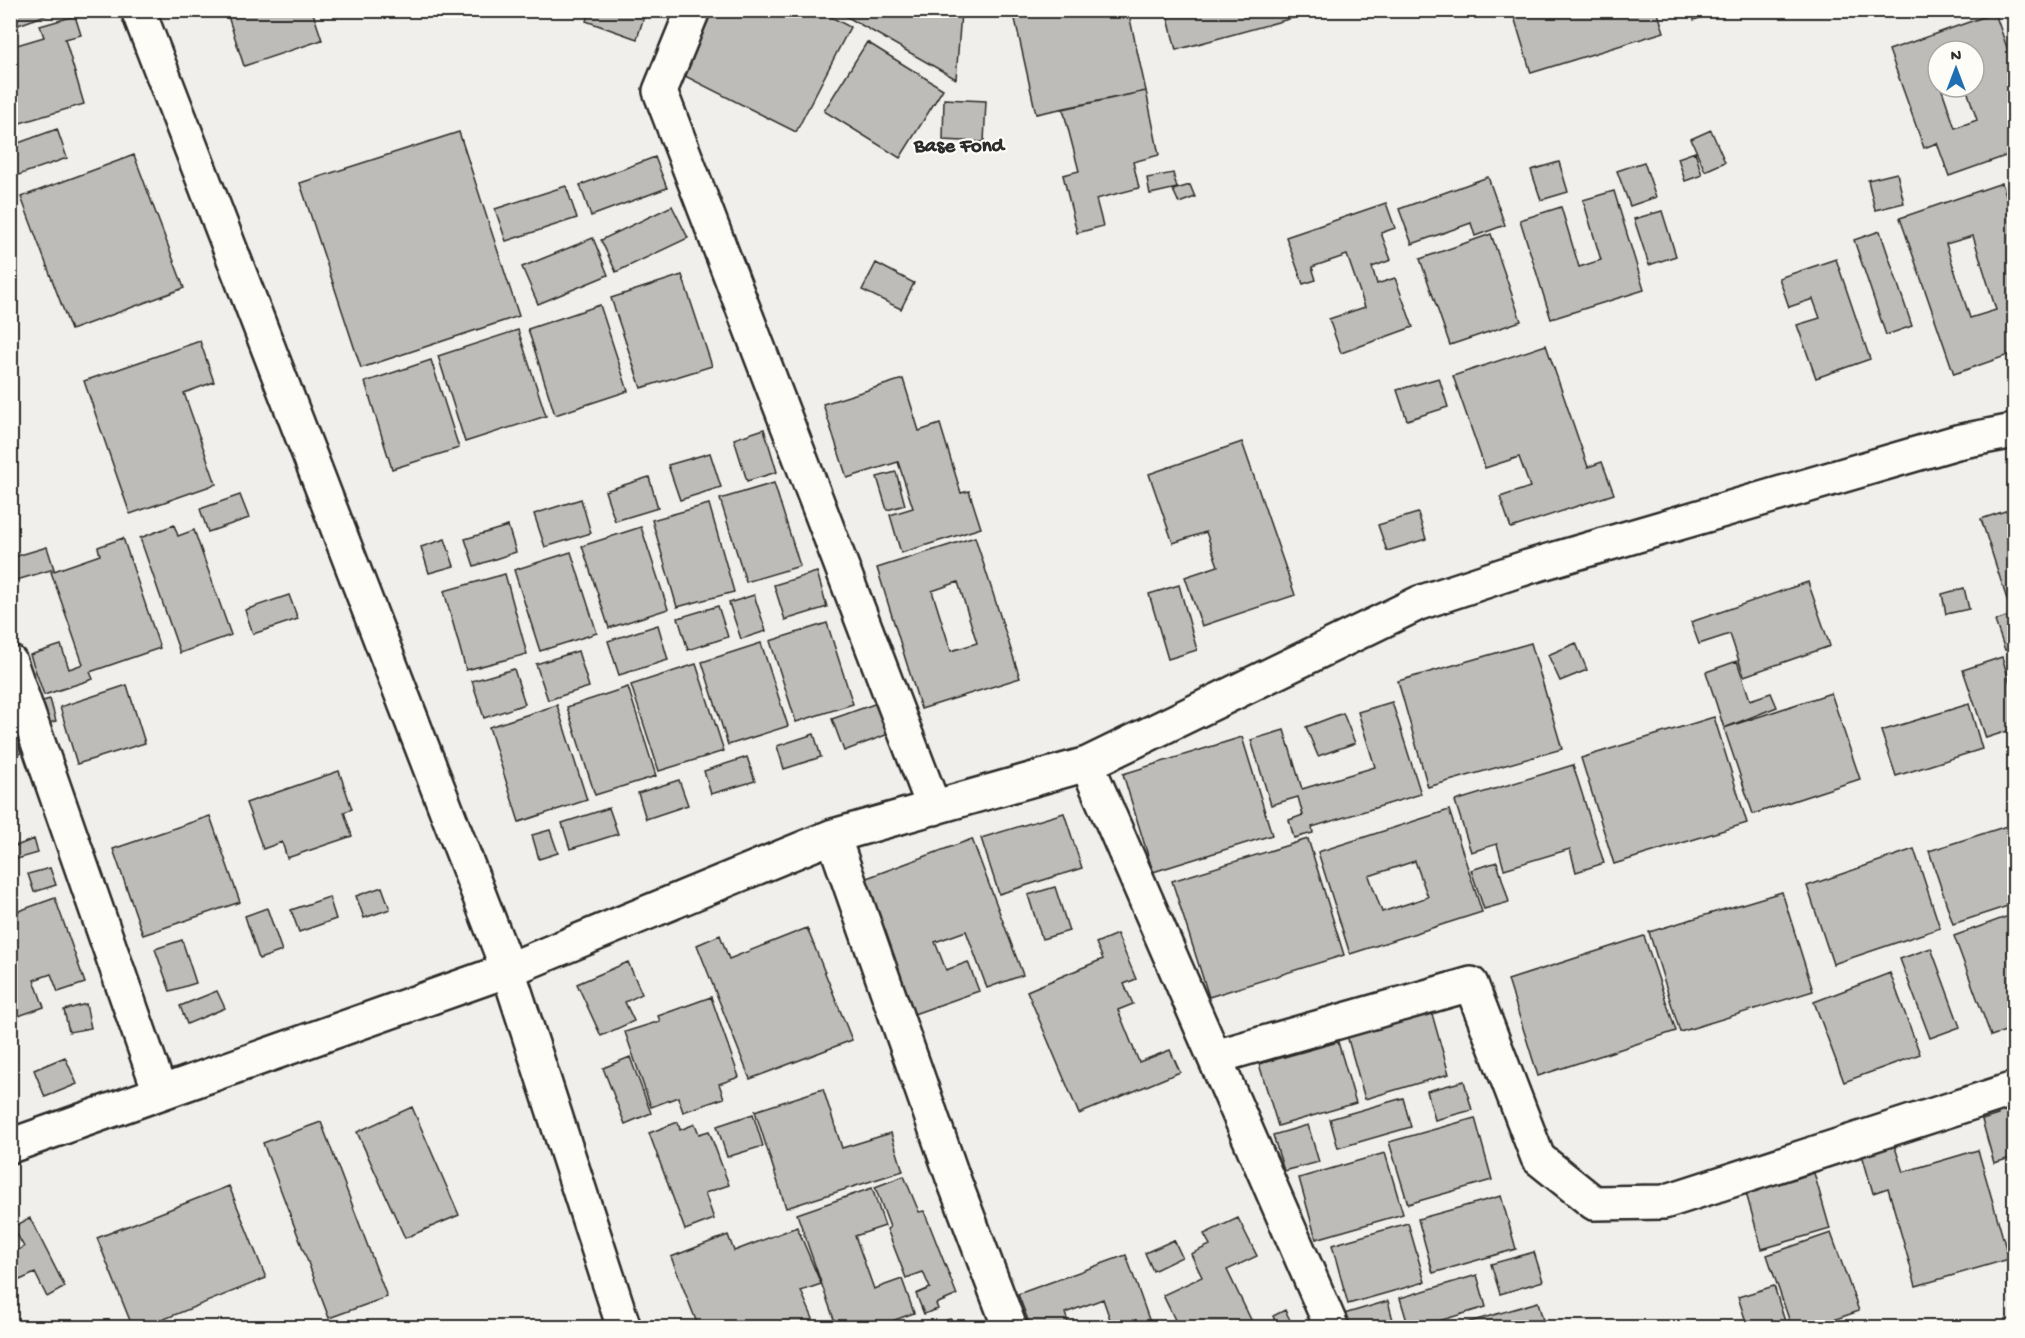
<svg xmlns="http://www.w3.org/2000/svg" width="2025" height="1338" font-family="'Gochi Hand',sans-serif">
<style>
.building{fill:#bdbcb8;stroke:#2b2b2b;stroke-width:1.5;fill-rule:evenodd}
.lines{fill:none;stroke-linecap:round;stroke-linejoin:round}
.minor-casing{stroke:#2b2b2b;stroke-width:38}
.minor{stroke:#fdfcf7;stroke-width:33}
.labels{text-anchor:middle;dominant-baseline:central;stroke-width:4.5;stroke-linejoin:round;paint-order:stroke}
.quarter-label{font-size:21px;font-weight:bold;fill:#2b2b2b;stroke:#fdfcf7}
</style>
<rect width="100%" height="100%" fill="#f0efeb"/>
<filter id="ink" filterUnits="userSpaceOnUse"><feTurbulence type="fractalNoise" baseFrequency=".0167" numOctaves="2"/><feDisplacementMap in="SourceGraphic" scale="12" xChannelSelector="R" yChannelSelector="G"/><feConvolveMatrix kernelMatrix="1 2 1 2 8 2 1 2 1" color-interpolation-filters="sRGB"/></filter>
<g filter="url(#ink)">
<path class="building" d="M10,10H60L10,28Z
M226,10H312L322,40L244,66Z
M590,10H646L637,39L586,21Z
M711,10H818L850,27L796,132L679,73Z
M835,10H959L961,12L956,79Z
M1013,10H1128L1146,91L1036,114Z
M1166,10H1299L1300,16L1176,50Z
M1512,10H1657L1664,32L1531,73Z
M1691,10H1722L1694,20Z
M1995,13L2014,68V153L1949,176L1937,143L1924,148L1889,50ZM1938,51H1974V87H1966L1977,120L1955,128L1941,87H1938L1935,70L1938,69Z
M75,16L81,35L65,39L84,104L10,126V47L44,37L40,26Z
M867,42L943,89L900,158L824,111Z
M1146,91L1159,155L1133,162L1139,188L1096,199L1103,226L1077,233L1063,175L1079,171L1063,109Z
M944,99L986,101L984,142L943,140Z
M57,129L67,158L10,178V146Z
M1711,130L1725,162L1705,171L1691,139Z
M459,132L519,316L361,368L300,183Z
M1695,152L1702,175L1685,181L1678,158Z
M134,155L184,288L71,330L21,197Z
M655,157L667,188L591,216L580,185Z
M1559,162L1568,192L1541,200L1531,170Z
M1644,162L1656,197L1630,206L1617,171Z
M1173,173L1177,188L1150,194L1147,178Z
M1897,173L1904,203L1875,210L1868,180Z
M1488,177L1505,225L1475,236L1471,223L1412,244L1399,209Z
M2002,183L2014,218V353L1954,374L1900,218ZM1973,236L1996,310L1970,318L1946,244Z
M1190,185L1195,197L1179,203L1173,190Z
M566,186L577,218L506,241L495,209Z
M1614,191L1644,290L1551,319L1520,220L1561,207L1579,267L1601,260L1583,200Z
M1386,203L1395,228L1381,233L1391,260L1372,267L1377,284L1395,278L1413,327L1341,353L1329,319L1365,307L1347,255L1312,267L1316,280L1303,284L1286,237Z
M672,206L688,238L616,272L601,240Z
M1662,211L1676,256L1649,265L1634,219Z
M1880,231L1912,326L1886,335L1854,240Z
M1491,234L1521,321L1450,345L1420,259Z
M593,238L608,275L538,304L522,267Z
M1836,259L1870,359L1816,378L1797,325L1820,318L1813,299L1789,307L1779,278Z
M876,263L914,283L901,309L862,290Z
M682,275L712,366L641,388L611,298Z
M600,305L628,391L555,415L528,329Z
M518,330L546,416L465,442L438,356Z
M200,341L214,382L184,393L216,484L130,514L84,381Z
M1546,345L1588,467L1602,462L1614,494L1511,528L1500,497L1530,487L1519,457L1485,468L1453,376Z
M431,360L459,448L392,469L365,382Z
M1439,378L1448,407L1407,420L1397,390Z
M903,379L919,431L940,424L961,493L969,491L981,528L901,553L890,515L913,508L898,462L847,478L823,404Z
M764,429L777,472L747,481L734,439Z
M1242,442L1295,595L1202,626L1185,577L1218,566L1206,532L1173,543L1149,474Z
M710,453L721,487L680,500L668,465Z
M896,472L905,505L887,510L877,477Z
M649,477L658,508L615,521L605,491Z
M774,483L800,566L746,582L720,499Z
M240,495L249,518L208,532L200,509Z
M581,499L591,533L545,547L534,514Z
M709,504L734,592L677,607L652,520Z
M2014,508V647L2005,650L1995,621L2012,615L1981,519Z
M1418,513L1426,539L1387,551L1378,525Z
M174,525L178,536L194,530L231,635L180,653L140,538Z
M508,526L516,552L474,566L465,539Z
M641,527L668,609L609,628L582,546Z
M975,537L1020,678L921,709L877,568ZM958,582L977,643L951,651L932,591Z
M123,538L160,648L90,672L93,679L44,695L30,655L61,645L69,669L83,664L51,572L100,555L98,547Z
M445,539L454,566L429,573L421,547Z
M47,547L54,569L10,582V558Z
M571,552L597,633L540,651L514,570Z
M817,572L827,607L785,620L774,585Z
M505,574L527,654L466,670L444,591Z
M1808,582L1830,646L1744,676L1730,634L1699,644L1691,622Z
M1179,585L1197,650L1168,659L1149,594Z
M1964,588L1969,609L1946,614L1942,594Z
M289,595L298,619L253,634L245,610Z
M754,595L766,631L741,639L729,603Z
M718,606L728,637L688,650L678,618Z
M827,623L853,704L796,722L770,641Z
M658,625L668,660L619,675L608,641Z
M761,643L788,726L728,745L702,662Z
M1531,643L1562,749L1428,787L1398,681Z
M1576,643L1587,670L1560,681L1548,655Z
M578,651L589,687L548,700L536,664Z
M2002,657L2014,696V729L1986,738L1963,670Z
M1737,661L1750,700L1771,693L1777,707L1724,728L1706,672Z
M696,664L724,751L659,771L631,685Z
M514,669L525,704L484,718L472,681Z
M127,685L145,743L77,764L60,707Z
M628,687L656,776L595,795L567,707Z
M1831,693L1860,779L1753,814L1724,728Z
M50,699L56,721L36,727L29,705Z
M880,702L891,733L844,751L832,719Z
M1392,702L1421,794L1312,827L1313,833L1294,838L1289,820L1303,815L1298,797L1271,805L1251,740L1284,730L1302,789L1375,767L1358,712Z
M1969,704L1982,749L1896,776L1881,731Z
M557,705L587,800L519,822L489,727Z
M1343,713L1355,743L1318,756L1306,727Z
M1714,717L1747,823L1614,864L1581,758Z
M14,732L21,753L10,757V733Z
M814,734L821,757L784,769L777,746Z
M1242,737L1272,835L1153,872L1123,774Z
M747,757L755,781L711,794L704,771Z
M1573,765L1604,863L1576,872L1570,849L1504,869L1497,844L1471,852L1455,801Z
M339,771L352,809L344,812L352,836L287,858L282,842L263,849L246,803Z
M679,780L688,805L646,819L638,793Z
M609,808L618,834L570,849L562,823Z
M2014,808V904L1953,924L1929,851L2010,825L2006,811Z
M1449,810L1482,912L1350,954L1318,852ZM1415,861L1428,897L1382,912L1369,876Z
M1064,813L1082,868L999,894L981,838Z
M210,816L240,902L143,935L113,849Z
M10,830L16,846L34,839L38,853L10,861Z
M550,830L558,853L539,859L532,835Z
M972,839L1023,975L987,988L966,931L935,942L946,970L968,962L979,991L914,1014L864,879Z
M1308,839L1344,955L1209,997L1172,881Z
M1914,849L1940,928L1833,964L1807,886Z
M1497,862L1509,902L1484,909L1471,870Z
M50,868L56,885L34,892L28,874Z
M382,887L390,909L364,918L356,896Z
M1055,887L1069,931L1042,939L1028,895Z
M1782,892L1813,991L1680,1032L1649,932Z
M329,897L336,919L299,932L291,910Z
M55,898L85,983L58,992L51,974L34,980L44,1007L10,1019V914Z
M267,908L282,951L259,959L245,916Z
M2014,914V1028L1991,1036L1954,936Z
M807,928L852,1040L750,1079L697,945L720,935L729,959Z
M1117,934L1136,979L1124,984L1133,1004L1118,1010L1139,1062L1170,1050L1180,1072L1079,1114L1027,991L1103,959L1096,943Z
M1644,936L1676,1031L1538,1076L1508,980Z
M182,940L196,983L170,991L155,949Z
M1931,948L1960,1027L1930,1038L1900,959Z
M628,962L642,994L625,1002L634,1021L601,1036L577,984Z
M1890,973L1920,1054L1844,1082L1814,1002Z
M217,991L225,1008L187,1024L180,1006Z
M711,997L739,1077L719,1084L724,1098L683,1112L678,1097L651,1107L625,1032L660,1021L658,1016Z
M86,1004L91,1028L69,1032L64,1010Z
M1430,1007L1449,1074L1365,1099L1346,1032Z
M1338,1042L1356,1103L1278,1126L1259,1064Z
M65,1057L77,1084L45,1097L34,1070Z
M630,1057L651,1113L625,1124L603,1068Z
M1464,1081L1472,1110L1435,1120L1427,1091Z
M823,1089L842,1148L891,1133L903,1171L786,1208L755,1111Z
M1403,1098L1411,1127L1338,1148L1330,1119Z
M2014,1098V1157L1994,1163L1982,1120L1998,1115L1995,1104Z
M412,1107L459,1215L405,1238L357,1132Z
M753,1114L763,1146L727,1157L717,1126Z
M1475,1118L1492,1180L1408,1204L1389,1142Z
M321,1122L387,1297L329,1318L263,1143Z
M678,1122L680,1130L695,1124L699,1134L709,1131L729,1185L705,1193L714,1219L685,1230L649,1133Z
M1308,1125L1319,1162L1284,1171L1273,1135Z
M1893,1141L1903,1172L1978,1150L2009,1259L1916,1286L1888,1188L1873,1193L1861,1151Z
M1385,1153L1403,1214L1316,1239L1299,1178Z
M1814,1173L1830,1229L1762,1249L1746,1193Z
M904,1176L919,1212L924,1211L957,1295L936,1304L938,1309L924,1314L916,1294L930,1288L923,1272L906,1278L887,1229L890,1227L875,1187Z
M229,1186L266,1278L142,1328H133L97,1238Z
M872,1188L885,1226L855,1236L874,1289L902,1279L914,1313L873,1328H837L797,1214Z
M1501,1196L1516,1249L1433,1273L1418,1219Z
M30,1218L65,1287L47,1297L35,1273L20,1280L10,1260V1254L24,1247L13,1227Z
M1238,1218L1257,1256L1227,1270L1255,1328H1179L1163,1295L1202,1277L1191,1254L1210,1245L1204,1234Z
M1408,1223L1425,1282L1348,1304L1332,1245Z
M797,1227L821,1284L801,1291L814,1321L798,1328H699L671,1257L728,1235L734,1251Z
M1831,1233L1859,1311L1810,1328H1792L1767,1255Z
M1174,1240L1182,1257L1153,1271L1145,1253Z
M1534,1252L1543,1281L1500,1294L1491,1264Z
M1126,1255L1152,1328H1113L1103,1299L1065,1313L1070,1328H1031L1018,1294Z
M1477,1275L1486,1307L1415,1328H1409L1400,1298Z
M1774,1286L1787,1328H1748L1738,1297Z
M1388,1301L1395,1328H1348L1344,1314Z
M1538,1302L1545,1328H1460L1459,1325Z
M1285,1310L1292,1324L1278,1328L1273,1316Z
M950,1319L953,1328H927Z"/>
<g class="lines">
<defs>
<path id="minor" d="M138,10L508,970L624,1328
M693,10L660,91L934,808
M10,662L160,1092
M1087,764L1332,1328
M833,836L953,1178L1010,1328
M1215,1057L1471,984L1538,1158L1594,1203L1664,1202L2014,1089
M10,1146L508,970L833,836L1087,764L1419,603L1528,567L1957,442L2014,431"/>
</defs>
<use href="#minor" class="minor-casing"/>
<use href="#minor" class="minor"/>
</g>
</g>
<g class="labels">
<g class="quarter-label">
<text x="959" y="147">Base Fond</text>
</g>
</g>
<rect width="2025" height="1338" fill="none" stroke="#fdfcf7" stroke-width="36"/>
<rect x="18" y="18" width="1989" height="1302" fill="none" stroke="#2b2b2b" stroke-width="2" filter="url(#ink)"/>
<g transform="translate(1956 69)"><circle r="28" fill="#fdfcf7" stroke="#a9a8a5" stroke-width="1.5"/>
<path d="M0-4.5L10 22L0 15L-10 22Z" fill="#1f6fb2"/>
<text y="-9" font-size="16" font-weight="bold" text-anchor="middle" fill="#2b2b2b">N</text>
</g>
</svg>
